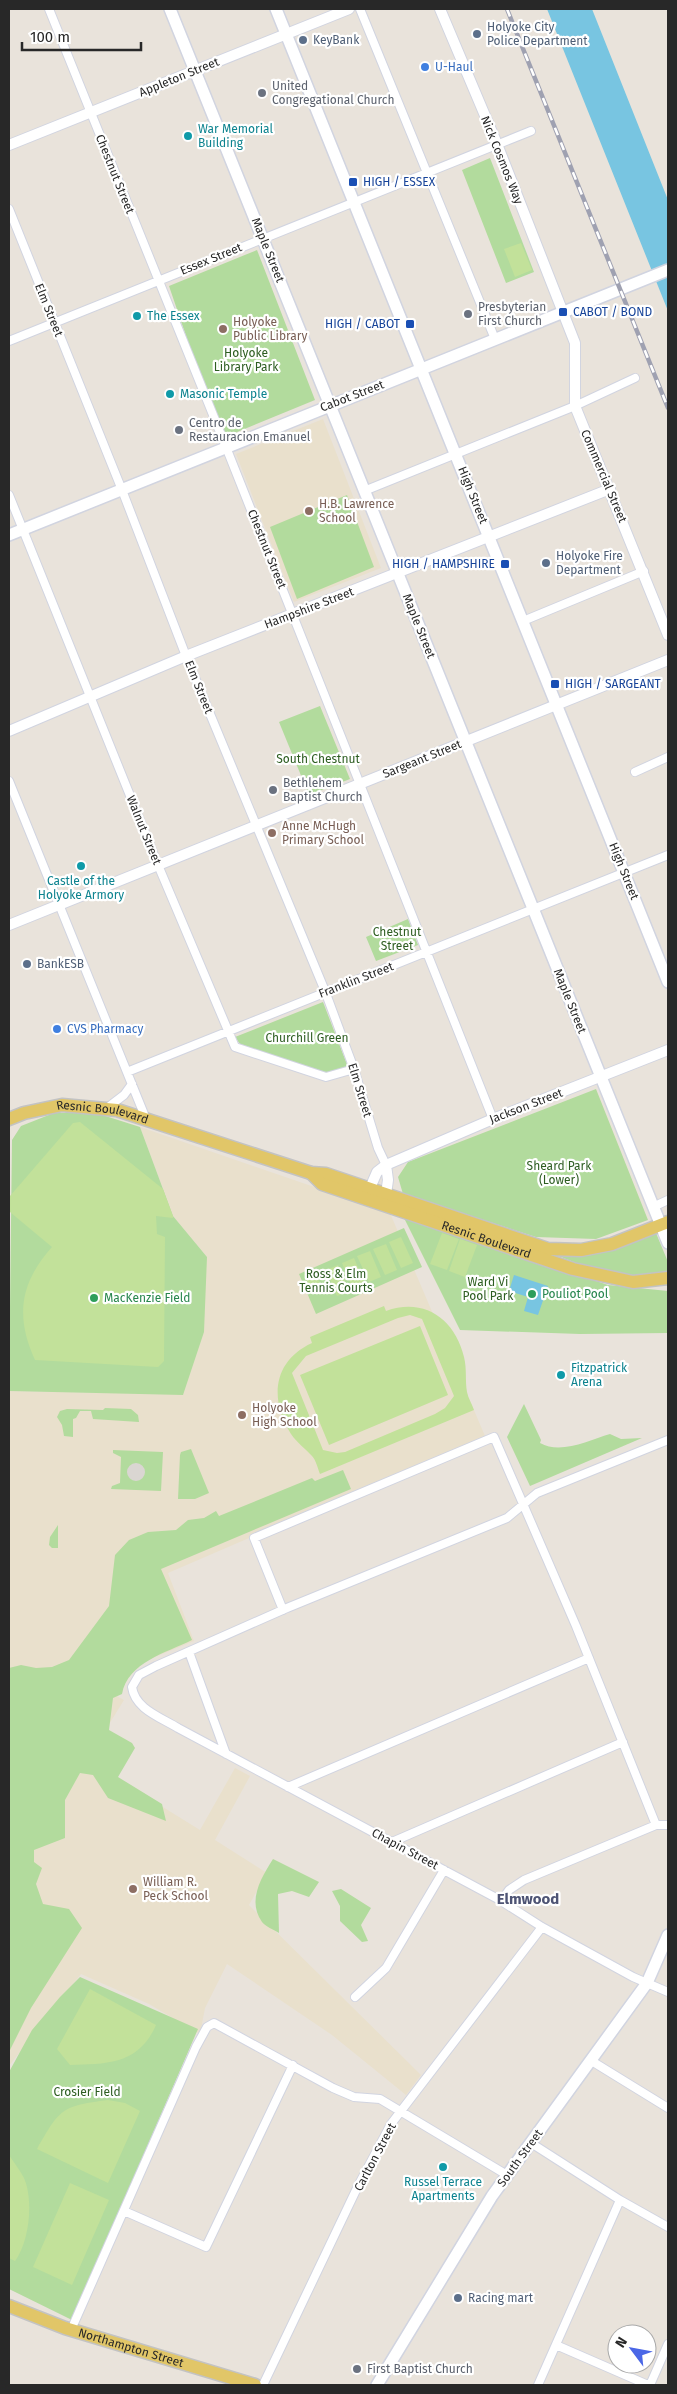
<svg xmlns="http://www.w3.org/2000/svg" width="677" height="2394" font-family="'Fira Sans',sans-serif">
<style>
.education{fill:#e9e0cc}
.green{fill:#b2db9d}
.pitch{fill:#c2e19a;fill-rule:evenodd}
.plaza{fill:#dad6d2}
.water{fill:#78c5e1}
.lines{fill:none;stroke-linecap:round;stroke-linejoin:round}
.minor-casing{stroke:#d1d4e0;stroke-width:10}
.tertiary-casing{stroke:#d1d4e0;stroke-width:12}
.secondary-casing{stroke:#d1d4e0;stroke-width:14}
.primary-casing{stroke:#c3c3c3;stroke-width:15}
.minor{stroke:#fff;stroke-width:8}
.tertiary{stroke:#fff;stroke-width:10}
.secondary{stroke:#fff;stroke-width:11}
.primary{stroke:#e1c668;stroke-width:12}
.rail-casing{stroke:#9fa1b1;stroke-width:4.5}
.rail{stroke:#fff;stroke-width:2.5;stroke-dasharray:8;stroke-linecap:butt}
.service-dot{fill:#5c6f8a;stroke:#fff;stroke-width:2}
.shop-dot{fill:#3f7fe0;stroke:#fff;stroke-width:2}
.worship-dot{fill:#6b7280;stroke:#fff;stroke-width:2}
.culture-dot{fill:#0f9aa8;stroke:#fff;stroke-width:2}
.transit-dot{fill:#1a4fb4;stroke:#fff;stroke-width:2}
.education-dot{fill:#8d6e63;stroke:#fff;stroke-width:2}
.leisure-dot{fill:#2e9e5b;stroke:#fff;stroke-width:2}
.labels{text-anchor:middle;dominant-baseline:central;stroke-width:4.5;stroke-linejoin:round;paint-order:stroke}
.service-label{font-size:12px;fill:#4e5e75;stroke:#fff;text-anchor:start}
.shop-label{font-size:12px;fill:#366cbe;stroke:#fff;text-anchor:start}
.street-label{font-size:12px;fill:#282828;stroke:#fff}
.worship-label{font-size:12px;fill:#5b616d;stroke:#fff;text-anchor:start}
.culture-label{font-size:12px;fill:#0d838f;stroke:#fff;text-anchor:start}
.transit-label{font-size:12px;fill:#164399;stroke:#fff;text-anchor:start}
.education-label{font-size:12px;fill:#785e54;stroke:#fff;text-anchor:start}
.park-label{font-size:12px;fill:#2d5d21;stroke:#fff}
.leisure-label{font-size:12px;fill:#27864d;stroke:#fff;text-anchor:start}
.quarter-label{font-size:15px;font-weight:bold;fill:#4e5474;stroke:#fff}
</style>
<rect width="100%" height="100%" fill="#e9e3db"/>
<path class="education" d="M323,419L381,568L294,602L236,454Z
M140,1127L390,1213L485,1436L168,1573L194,1641L101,1679L106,1690L124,1700L87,1760L200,1830L235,1768L250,1776L215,1840L267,1873L249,1905L421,2075L406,2095L332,2035L227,1964L205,2008L200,2034L149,2004L81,1974L9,2066V1391L183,1394L207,1257L173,1216Z"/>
<path class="green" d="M490,158L534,272L506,283L462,170Z
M257,250L315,400L225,437L198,371L169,286Z
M347,495L374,567L297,599L270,527Z
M320,706L350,779L309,795L279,722Z
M408,919L418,945L376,961L366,937Z
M323,1002L348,1067L328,1073L320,1072L240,1044L235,1037Z
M596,1089L648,1220L596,1239L536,1237L403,1194L398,1177L408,1162Z
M54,1113H96L140,1127L173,1216L207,1257L204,1332L183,1395L9,1391L12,1140L21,1126Z
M403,1216L608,1285L668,1291V1333L580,1334L460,1330Z
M404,1228L422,1267L316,1314L299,1274Z
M656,1233L668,1262V1271C633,1282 592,1270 559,1256Z
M524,1404L541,1440L540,1443C561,1455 589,1440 610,1434L621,1439L642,1438L530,1486L507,1437Z
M105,1408L131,1409L138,1415L139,1422L93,1419L91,1411H80L76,1418L73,1419V1437L64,1436L62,1425L57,1417L60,1411L67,1409L103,1410Z
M191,1449L209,1493L195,1499H178L180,1455L181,1452Z
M113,1450L163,1452L161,1491L111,1489L112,1486L120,1483L121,1457L113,1453Z
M343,1470L351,1489L161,1569L192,1640C166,1653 128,1662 122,1694L113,1698L109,1730L132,1743L135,1748L118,1777L162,1804L166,1821L108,1798L93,1775L80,1773L65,1800V1838L34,1850V1862L42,1868L36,1884L43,1904L69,1909L82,1928L31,2008L9,2052V1668L21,1665L36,1668L52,1667L69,1660L109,1606L115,1555L129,1540L148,1532L176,1530L188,1520L204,1518L216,1511L219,1516L312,1478L315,1481Z
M58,1525V1548H52L49,1545L50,1537Z
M273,1859L319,1882L309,1897L292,1891L278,1894L279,1933C274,1930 265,1926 262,1922C247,1901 261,1878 273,1859Z
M341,1889L371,1908L361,1925L368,1941L362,1942L340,1921V1906L332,1891Z
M80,1977L198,2029L72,2320L9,2289V2072L32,2030L60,1997Z"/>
<path class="pitch" d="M521,243L532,270L515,277L504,249Z
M80,1122L163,1189L173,1216V1218L156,1216L157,1234L165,1237L164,1361L158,1367L35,1360C15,1316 20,1283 52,1247L10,1212V1196L73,1123Z
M442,1233L459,1239L447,1270L430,1264Z
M401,1237L413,1263L401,1268L389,1242Z
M460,1239L477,1245L465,1277L449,1271Z
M386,1244L397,1270L385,1275L373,1249Z
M370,1251L381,1277L369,1282L357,1256Z
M354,1258L365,1284L353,1289L342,1263Z
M338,1265L349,1291L337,1296L326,1270Z
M314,1270L323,1290L313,1294L304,1274Z
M384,1306L386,1311C424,1297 455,1319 464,1357C467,1369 465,1380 467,1392C468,1398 472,1404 474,1410L320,1474C318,1469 316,1460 312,1456C305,1448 297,1443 291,1434C269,1399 273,1361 312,1343L310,1337ZM410,1315L422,1319L454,1396L445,1408L435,1414L345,1452L337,1453L323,1450L292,1373L306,1356L398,1318Z
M420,1326L448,1395L329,1445L300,1375Z
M90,1989L156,2025C139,2064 108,2064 70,2065L57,2049Z
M108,2100L125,2103L140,2111L108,2183L37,2149C60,2109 61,2106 108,2100Z
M9,2155C14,2163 20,2170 24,2178C34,2201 29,2242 15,2261L9,2258Z
M70,2183L109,2200L72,2285L33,2267Z"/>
<path class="plaza" d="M127 1472a9 9 0 1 1 18 0a9 9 0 1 1-18 0Z"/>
<path class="water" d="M547,9H592L668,200V311Z
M514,1275L548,1286L538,1315L524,1311L528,1297L509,1291Z"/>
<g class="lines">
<defs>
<path id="minor" d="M49,9L226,447L493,1119
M360,9L495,339
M9,209L122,490L186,656L325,991L354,1069L378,1148L386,1165
M9,341L531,131
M364,491L575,406L635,378
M9,495L158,865L235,1047L326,1077L354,1069
M523,621L644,571
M635,772L668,757
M9,781L146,1119
M127,1072L668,855
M107,1108L124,1095L132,1084
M655,1206L668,1200
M668,1440L537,1493L507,1518L287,1608L156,1666L139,1675L132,1687C135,1709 160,1717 178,1728L498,1899L542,1927L633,1977L668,1992
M283,1610L254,1538L494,1437L576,1626L656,1825
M189,1652L226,1754
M288,1787L589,1658
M392,1842L623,1742
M501,1901L509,1890L524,1880L656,1825H668
M355,1997L386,1968L444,1870
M590,2060L668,2108
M531,2143L620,2200L668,2227
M124,2211L206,2247L293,2065
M71,2330L196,2047L207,2027L214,2023L333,2088L354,2097L380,2099L507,2175
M556,2345L648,2385
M263,2385L358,2186L391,2124L542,1927
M538,2385L620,2200
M650,2385L668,2344"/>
<path id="tertiary" d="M440,9L497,144L575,343V406L668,635
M9,145L349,9
M9,731L186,656L610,489
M9,925L668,660
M367,1195L377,1172L386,1165L493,1119L668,1050
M385,1201L388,1180L386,1165"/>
<path id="secondary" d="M170,9L668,1243
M276,9L668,982
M9,535L668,270
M377,2385L492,2196L647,1983L668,1935"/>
<g id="primary">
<path id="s1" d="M9,1119L24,1113L62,1105L117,1110L311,1173L326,1174L548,1249L581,1250L612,1244L668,1222"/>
<path id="s2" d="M311,1173L322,1184L573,1269L633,1282L668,1278"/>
<path id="s3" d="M9,2306L65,2328L255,2385"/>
</g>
</defs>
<use href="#minor" class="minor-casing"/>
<use href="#tertiary" class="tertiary-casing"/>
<use href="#secondary" class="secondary-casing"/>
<use href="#primary" class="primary-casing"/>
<use href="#minor" class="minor"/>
<use href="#tertiary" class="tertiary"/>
<use href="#secondary" class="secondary"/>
<use href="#primary" class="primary"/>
<defs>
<path id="rail" d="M507,9L668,408"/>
</defs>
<use href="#rail" class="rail-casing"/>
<use href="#rail" class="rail"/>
</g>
<g class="service-dot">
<circle cx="477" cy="34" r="5"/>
<circle cx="303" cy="40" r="5"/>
<circle cx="546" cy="563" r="5"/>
<circle cx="27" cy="964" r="5"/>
<circle cx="458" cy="2298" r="5"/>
</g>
<g class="shop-dot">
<circle cx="425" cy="67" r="5"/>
<circle cx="57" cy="1029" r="5"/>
</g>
<g class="worship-dot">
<circle cx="262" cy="93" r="5"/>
<circle cx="468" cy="314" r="5"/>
<circle cx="179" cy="430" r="5"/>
<circle cx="273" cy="790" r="5"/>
<circle cx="357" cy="2369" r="5"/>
</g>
<g class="culture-dot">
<circle cx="188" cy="136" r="5"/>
<circle cx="137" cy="316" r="5"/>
<circle cx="170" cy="394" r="5"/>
<circle cx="81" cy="866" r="5"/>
<circle cx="561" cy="1375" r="5"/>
<circle cx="443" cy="2167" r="5"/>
</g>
<g class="transit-dot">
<rect x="348" y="177" width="10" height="10" rx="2.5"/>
<rect x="558" y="307" width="10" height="10" rx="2.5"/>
<rect x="405" y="319" width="10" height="10" rx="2.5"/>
<rect x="500" y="559" width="10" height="10" rx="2.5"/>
<rect x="550" y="679" width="10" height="10" rx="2.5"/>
</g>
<g class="education-dot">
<circle cx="223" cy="329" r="5"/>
<circle cx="309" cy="511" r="5"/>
<circle cx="272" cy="833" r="5"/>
<circle cx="242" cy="1415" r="5"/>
<circle cx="133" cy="1889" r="5"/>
</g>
<g class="leisure-dot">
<circle cx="532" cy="1294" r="5"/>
<circle cx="94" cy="1298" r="5"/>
</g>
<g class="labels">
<g class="service-label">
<text x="487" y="27">Holyoke City<tspan x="487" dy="14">Police Department</tspan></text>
<text x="313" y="40">KeyBank</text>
<text x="556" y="556">Holyoke Fire<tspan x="556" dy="14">Department</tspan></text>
<text x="37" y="964">BankESB</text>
<text x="468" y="2298">Racing mart</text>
</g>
<g class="shop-label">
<text x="435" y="67">U-Haul</text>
<text x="67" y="1029">CVS Pharmacy</text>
</g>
<g class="street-label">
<text transform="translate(179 77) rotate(-22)">Appleton Street</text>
<text transform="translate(502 160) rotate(68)">Nick Cosmos Way</text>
<text transform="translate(115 174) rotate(68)">Chestnut Street</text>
<text transform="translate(268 250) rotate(68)">Maple Street</text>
<text transform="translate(211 259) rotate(-22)">Essex Street</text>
<text transform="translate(49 310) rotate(68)">Elm Street</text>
<text transform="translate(352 396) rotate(-21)">Cabot Street</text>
<text transform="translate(604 476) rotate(67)">Commercial Street</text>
<text transform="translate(473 495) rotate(68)">High Street</text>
<text transform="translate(267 549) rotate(68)">Chestnut Street</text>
<text transform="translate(309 608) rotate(-21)">Hampshire Street</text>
<text transform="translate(419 626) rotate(68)">Maple Street</text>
<text transform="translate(199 687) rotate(68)">Elm Street</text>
<text transform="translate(422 759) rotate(-22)">Sargeant Street</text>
<text transform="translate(144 830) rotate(68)">Walnut Street</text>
<text transform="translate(624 871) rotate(68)">High Street</text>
<text transform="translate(356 980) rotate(-21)">Franklin Street</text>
<text transform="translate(570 1001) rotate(68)">Maple Street</text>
<text transform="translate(360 1090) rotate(73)">Elm Street</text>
<text transform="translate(526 1106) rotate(-21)">Jackson Street</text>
<text stroke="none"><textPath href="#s1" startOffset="96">Resnic Boulevard</textPath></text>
<text stroke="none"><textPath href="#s2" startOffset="189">Resnic Boulevard</textPath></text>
<text transform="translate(405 1849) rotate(28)">Chapin Street</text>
<text transform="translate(375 2157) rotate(-62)">Carlton Street</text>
<text transform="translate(520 2158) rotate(-54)">South Street</text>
<text stroke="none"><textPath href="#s3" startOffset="129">Northampton Street</textPath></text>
</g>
<g class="worship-label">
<text x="272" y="86">United<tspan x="272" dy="14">Congregational Church</tspan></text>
<text x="478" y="307">Presbyterian<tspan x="478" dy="14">First Church</tspan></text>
<text x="189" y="423">Centro de<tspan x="189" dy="14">Restauracion Emanuel</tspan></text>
<text x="283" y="783">Bethlehem<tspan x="283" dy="14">Baptist Church</tspan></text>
<text x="367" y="2369">First Baptist Church</text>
</g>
<g class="culture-label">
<text x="198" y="129">War Memorial<tspan x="198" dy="14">Building</tspan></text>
<text x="147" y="316">The Essex</text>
<text x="180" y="394">Masonic Temple</text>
<text x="81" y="881" text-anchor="middle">Castle of the<tspan x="81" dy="14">Holyoke Armory</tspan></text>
<text x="571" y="1368">Fitzpatrick<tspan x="571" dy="14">Arena</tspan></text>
<text x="443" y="2182" text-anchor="middle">Russel Terrace<tspan x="443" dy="14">Apartments</tspan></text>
</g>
<g class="transit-label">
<text x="363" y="182">HIGH / ESSEX</text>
<text x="573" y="312">CABOT / BOND</text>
<text x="400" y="324" text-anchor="end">HIGH / CABOT</text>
<text x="495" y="564" text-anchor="end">HIGH / HAMPSHIRE</text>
<text x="565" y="684">HIGH / SARGEANT</text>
</g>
<g class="education-label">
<text x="233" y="322">Holyoke<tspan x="233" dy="14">Public Library</tspan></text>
<text x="319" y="504">H.B. Lawrence<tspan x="319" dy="14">School</tspan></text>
<text x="282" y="826">Anne McHugh<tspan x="282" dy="14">Primary School</tspan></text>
<text x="252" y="1408">Holyoke<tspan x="252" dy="14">High School</tspan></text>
<text x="143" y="1882">William R.<tspan x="143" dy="14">Peck School</tspan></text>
</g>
<g class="park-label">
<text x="246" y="353">Holyoke<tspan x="246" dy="14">Library Park</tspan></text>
<text x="318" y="759">South Chestnut</text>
<text x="397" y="932">Chestnut<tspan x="397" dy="14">Street</tspan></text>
<text x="307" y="1038">Churchill Green</text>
<text x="559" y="1166">Sheard Park<tspan x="559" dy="14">(Lower)</tspan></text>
<text x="336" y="1274">Ross &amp; Elm<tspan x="336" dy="14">Tennis Courts</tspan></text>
<text x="488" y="1282">Ward Vi<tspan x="488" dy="14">Pool Park</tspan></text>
<text x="87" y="2092">Crosier Field</text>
</g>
<g class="leisure-label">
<text x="542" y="1294">Pouliot Pool</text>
<text x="104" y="1298">MacKenzie Field</text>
</g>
<g class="quarter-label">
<text x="528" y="1899">Elmwood</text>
</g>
</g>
<rect width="677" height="2394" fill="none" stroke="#282828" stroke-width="20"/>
<g transform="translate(632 2349) rotate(302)"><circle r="24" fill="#ffffff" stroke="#a9a9a9"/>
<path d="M0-4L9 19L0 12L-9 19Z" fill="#4b67e6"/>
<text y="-8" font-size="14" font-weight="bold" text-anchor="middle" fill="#282828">N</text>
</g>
<path d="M22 42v8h119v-8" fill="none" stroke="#282828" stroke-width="2.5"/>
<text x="30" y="42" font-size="15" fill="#282828" stroke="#ffffff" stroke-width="4" paint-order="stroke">100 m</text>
</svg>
